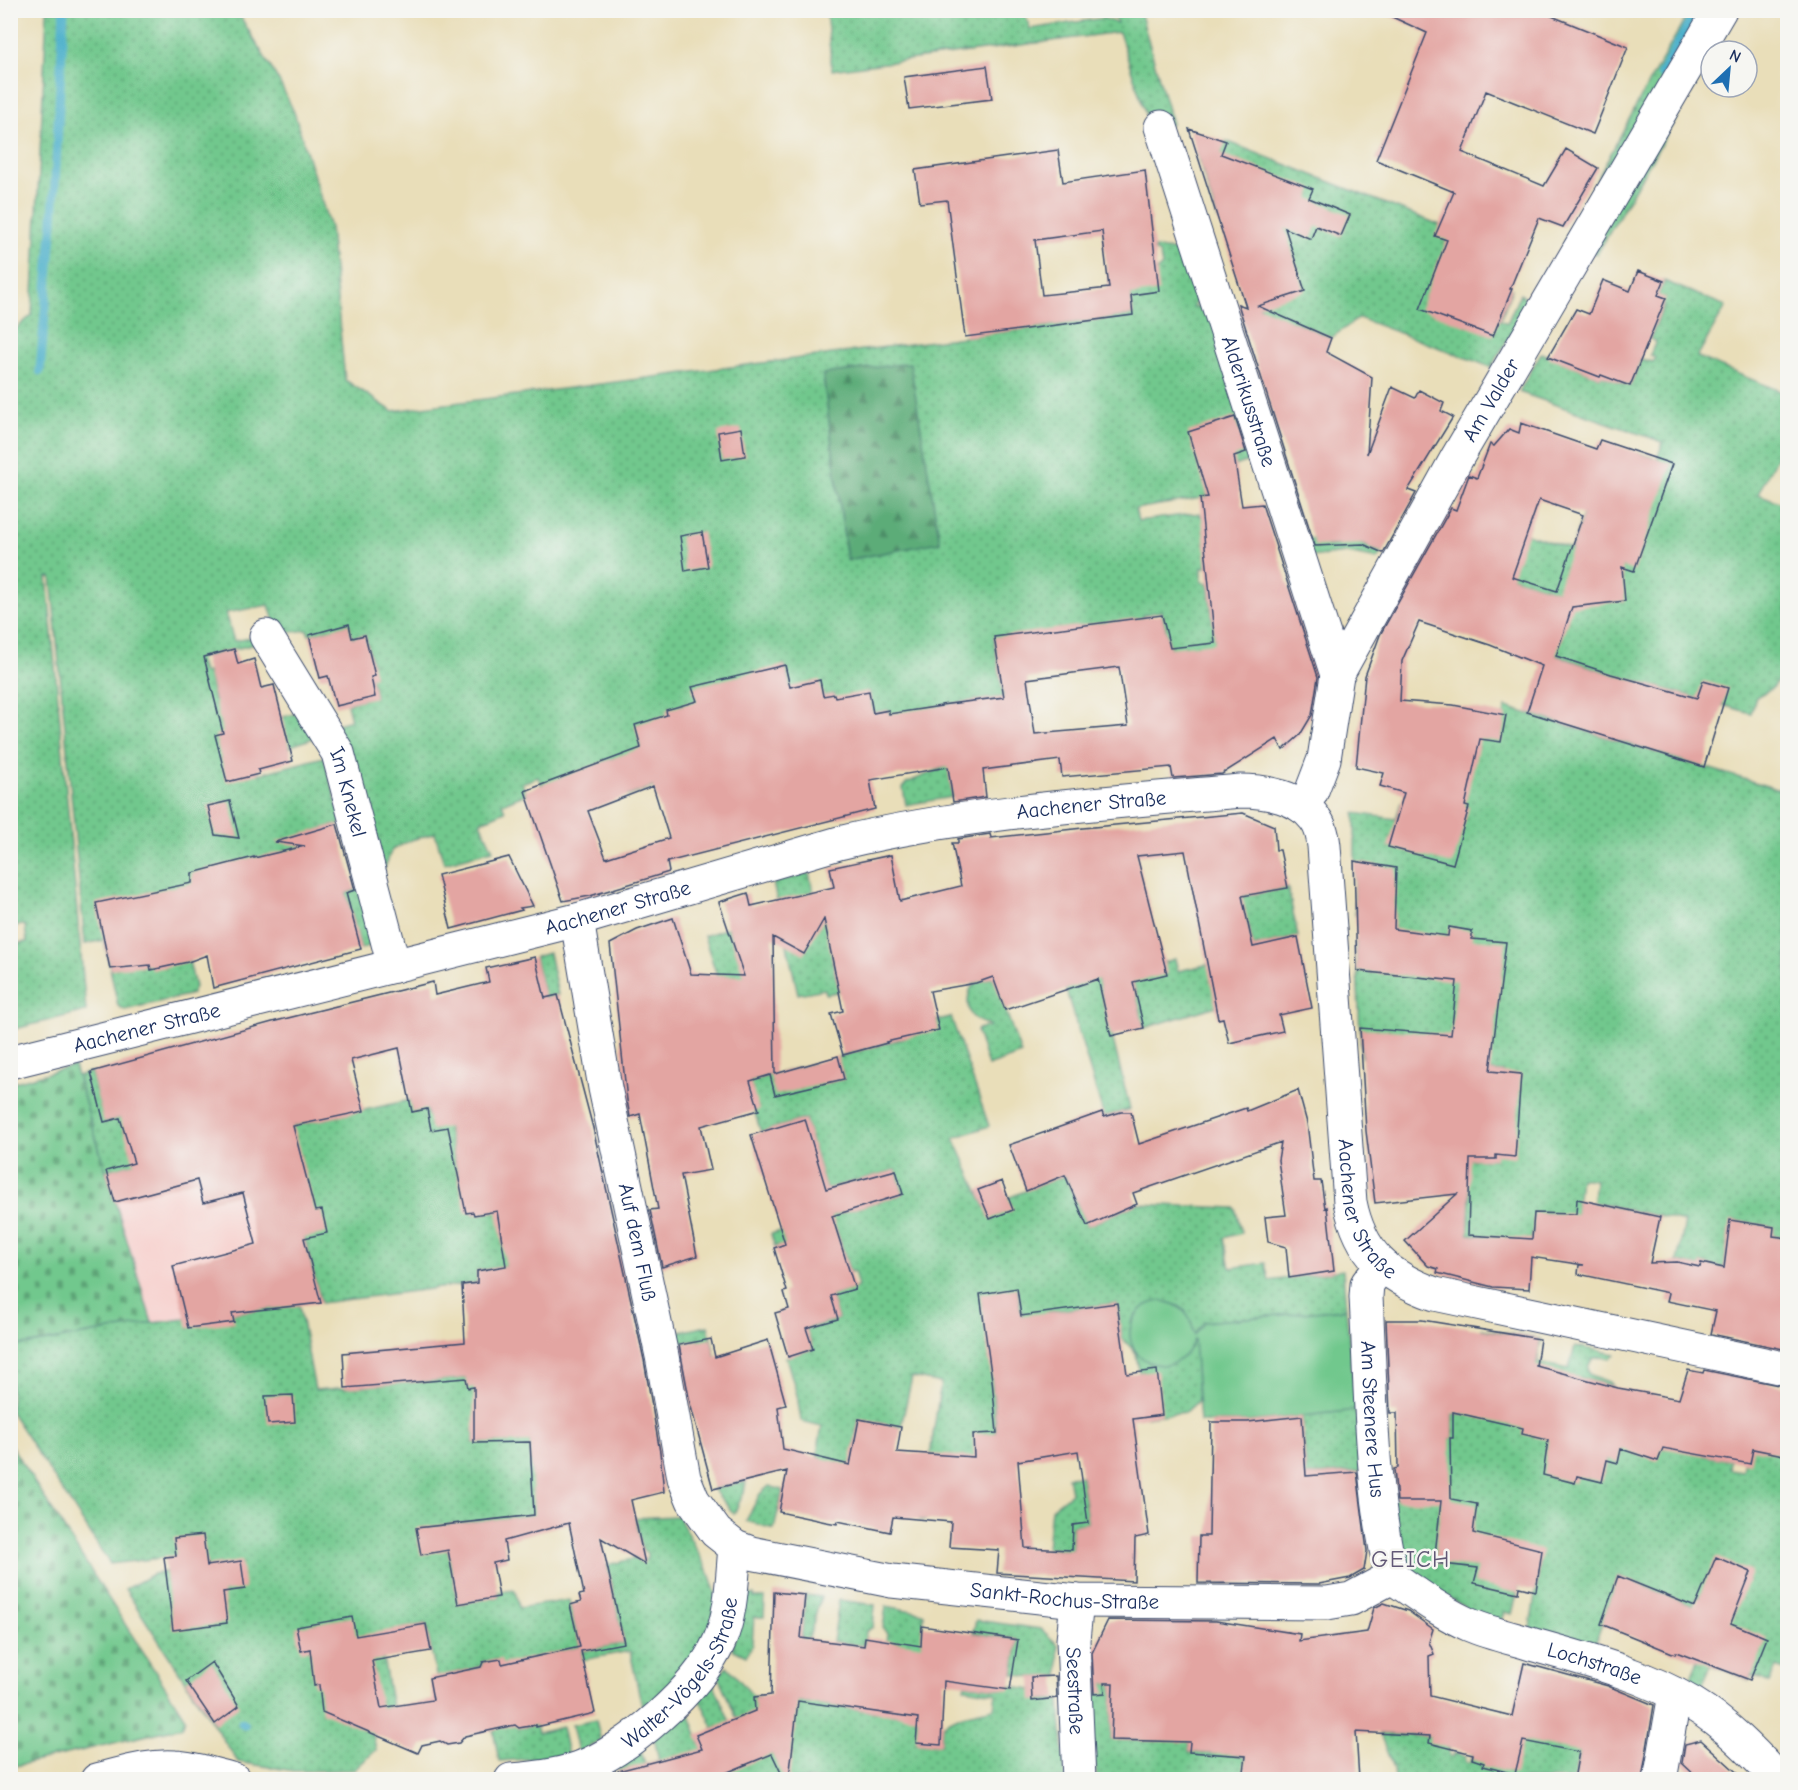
<svg xmlns="http://www.w3.org/2000/svg" width="1798" height="1790" font-family="'Comic Neue',sans-serif">
<style>
.built{fill:#f7d0cd}
.green{fill:url(#green-dots);stroke:#467c76;stroke-width:1.5;fill-rule:evenodd}
.forest{fill:url(#forest-firs);stroke:#3c6e6b;stroke-width:1.5}
.cemetery{fill:url(#cemetery-stones);stroke:#467c76;stroke-width:1.5}
.pitch{fill:#71c88d;stroke:#467c76;stroke-width:1.5}
.lines{fill:none;stroke-linecap:round;stroke-linejoin:round}
.stream{stroke:#4aafca;stroke-width:9}
.building{fill:#e3a5a2;fill-rule:evenodd}
.minor-casing{stroke:#3a496c;stroke-width:35}
.minor{stroke:#fff;stroke-width:33}
.labels{text-anchor:middle;dominant-baseline:central;stroke-width:5;stroke-linejoin:round;paint-order:stroke}
.street-label{font-size:21px;fill:#1b2f5e;stroke:#f6f6f2}
.quarter-label{font-size:24px;letter-spacing:1.5px;fill:#615876;stroke:#f6f6f2}
</style>
<defs>
<pattern id="green-dots" width="8" height="8" patternUnits="userSpaceOnUse" patternTransform="scale(1.5)"><rect width="8" height="8" fill="#71c88d"/><path d="M2 2h.1M6 6h.1" fill="none" stroke="#5ca376" stroke-width="1.8" stroke-linecap="round"/></pattern>
<pattern id="forest-firs" width="22" height="20" patternUnits="userSpaceOnUse" patternTransform="scale(1.5)"><rect width="22" height="20" fill="#5cac78"/><path d="M5 1l3.5 6h-7zM16 11l3.5 6h-7z" fill="#4b8c66"/></pattern>
<pattern id="cemetery-stones" width="16" height="16" patternUnits="userSpaceOnUse" patternTransform="scale(1.5)"><rect width="16" height="16" fill="#71c88d"/><path d="M2 7V4a2 2 0 0 1 4 0v3zM10 15v-3a2 2 0 0 1 4 0v3z" fill="#5ca376"/></pattern>
</defs>
<rect width="100%" height="100%" fill="#f6f6f2"/>
<filter id="ink" filterUnits="userSpaceOnUse"><feTurbulence type="fractalNoise" baseFrequency=".0167" numOctaves="2"/><feDisplacementMap in="SourceGraphic" scale="12" xChannelSelector="R" yChannelSelector="G"/><feConvolveMatrix kernelMatrix="1 2 1 2 8 2 1 2 1" color-interpolation-filters="sRGB"/></filter>
<filter id="wash" filterUnits="userSpaceOnUse"><feTurbulence type="fractalNoise" baseFrequency=".008" numOctaves="4" result="noise"/><feDisplacementMap in="SourceGraphic" scale="24" xChannelSelector="R" yChannelSelector="G"/><feGaussianBlur stdDeviation="1.35" result="paint"/><feColorMatrix in="noise" values="0 0 0 0 0 0 0 0 0 0 0 0 0 0 0 0 0 1.4 0 .05"/><feComposite in="paint" operator="in"/></filter>
<g filter="url(#wash)">
<rect width="100%" height="100%" fill="#e9deb9"/>
<path class="built" d="M197,1180L204,1203L243,1193L256,1244L173,1266L187,1319L152,1323L115,1202Z"/>
<path class="green" d="M47,11H237L279,81L294,112L330,228L345,380L392,411L1133,315L1131,295L1162,266L1160,255L1154,250V248C1166,249 1176,250 1187,256L1201,294L1193,307L1209,305L1248,428L1237,431L1228,441L1249,434L1258,458L1228,468L1206,483L1208,497L1135,509L1138,521L1200,513V516L1208,515L1207,567H1202V582L1208,583L1215,638L1225,660L1173,661L1161,611L1143,615V618L994,638L1004,697L941,705L952,797L906,805L903,788L906,783L945,767L892,733L889,710L873,713L869,691L836,703L834,694L794,703L785,665L671,728L638,737L653,787L628,796L614,758L543,789L538,777L522,783L526,794L502,804L505,811L480,822L493,850L444,863L435,833L411,840L392,850L383,872L337,724L351,720L347,704L375,696L368,665L372,664L365,635L352,638L348,625L309,635L307,630L278,634L269,605L225,613L234,641L251,638L255,644L199,658L203,673L208,672L214,700L222,698L270,720L298,713L313,738L291,746L290,748L256,757L259,774L324,757L342,823L318,830L321,842L183,934L195,987L192,994L125,1010L118,1006L104,940L85,944L51,577H47L86,1011L11,1030V944L27,942L25,925L10,926V334L32,315ZM823,375L940,541L847,560Z
M826,11H1024L1030,29L1103,18L1117,23L1113,11H1140L1172,124L1151,130L1119,32L832,70Z
M1690,11H1739L1715,51H1711V58L1597,254L1564,241L1649,82Z
M1226,141L1440,225L1483,278L1512,289L1500,320L1507,323L1520,294L1531,301L1491,367L1359,318L1331,338L1297,323L1262,312L1245,260L1248,210L1218,220L1196,152Z
M1664,281L1726,306L1697,357L1787,394V436L1758,494L1787,505V665L1774,687L1756,697L1751,713L1611,674L1547,652L1566,594L1489,570L1504,526L1571,549L1583,515L1639,453L1657,459L1663,442L1519,392L1541,353L1600,377L1601,375L1630,386L1641,359L1653,362L1655,357L1650,355L1656,341L1650,339L1664,305L1652,300L1658,295Z
M1325,538L1327,546L1341,545L1342,538L1362,544L1377,551L1381,546L1385,548L1377,559L1347,553L1311,557L1306,539Z
M1506,707L1787,792L1788,1238L1775,1236L1770,1254L1774,1227L1731,1220L1724,1268L1702,1263L1700,1267L1677,1262L1685,1222L1599,1203L1591,1219L1595,1180L1580,1178L1576,1217L1544,1213L1542,1232L1532,1231L1531,1246L1488,1237L1468,1234L1470,1193L1460,1159H1495L1503,1072L1361,1057L1356,941H1358V915H1355V813L1396,819L1401,802L1444,771L1504,715Z
M809,873L817,907L846,950L833,953L832,958L837,982L841,985L861,987L826,994L825,989L798,994L773,883Z
M1288,888L1298,937L1253,947L1249,928L1237,897Z
M360,889L371,943L369,946L361,949L346,893Z
M728,928L745,976L723,994L704,936Z
M1089,942L1130,1109L1104,1117L1054,950Z
M549,953L558,995L545,998L535,957Z
M1175,959L1178,971L1210,964L1220,1005L1144,1028L1133,982L1158,964Z
M994,977L1021,1054L988,1066L977,1032L978,1029L985,1027L988,1028L990,1026C985,1023 977,1022 973,1017C966,1010 966,989 976,983C981,980 988,979 994,977Z
M951,1017L989,1126L954,1138L985,1207L1065,1175L1087,1226L1137,1204L1235,1208L1242,1233L1224,1238L1230,1268L1265,1263L1269,1281L1343,1270L1346,1309L1204,1322L1194,1336L1198,1401L1186,1412L1147,1417L1136,1353L1122,1338L1117,1303L1049,1312L1057,1371L1022,1317L1017,1288L992,1380L1002,1500L926,1490L925,1520H920L941,1383L912,1377L901,1427L859,1419L854,1446L861,1476L821,1459L817,1455L822,1426L801,1421L797,1395L786,1357L813,1349L806,1329L838,1319L831,1296L858,1287L854,1271L850,1272L836,1229L775,1248L771,1234L903,1194L896,1170L826,1189L805,1119L761,1132L753,1107L750,1081L814,1063L827,1083L844,1079L837,1057L905,1038L903,1028ZM1162,1301L1179,1306L1186,1312L1151,1363C1119,1345 1125,1305 1162,1301Z
M91,1072L105,1122L176,1102L188,1149L106,1171L77,1076Z
M424,1097L428,1115L444,1111L459,1179L468,1178L474,1215L502,1210L507,1240L502,1241L512,1265L477,1271V1283L321,1303L285,1161L293,1126Z
M299,1305L315,1390L466,1378L547,1370L489,1428L474,1429V1443L530,1440L532,1473L550,1514L444,1525L458,1604L499,1597L498,1592L515,1590L519,1608L569,1600L580,1647L502,1665L496,1660L483,1662L481,1667L449,1674L437,1680L426,1624L400,1629L383,1658L394,1719L372,1729L376,1750L354,1770L294,1771L238,1762L125,1589L154,1574L165,1572L194,1554L110,1564L11,1412V1347L152,1323Z
M708,1326L715,1356L703,1360L699,1339L676,1344L674,1333Z
M1482,1329L1541,1339L1537,1363L1569,1369L1575,1346L1615,1354L1610,1359L1601,1357L1592,1359L1588,1367L1589,1374L1609,1382L1612,1386L1568,1375L1606,1466L1610,1451L1620,1453L1628,1423L1670,1425L1709,1437L1704,1456L1730,1460L1729,1469L1743,1471L1750,1430L1784,1437L1782,1455L1788,1456L1787,1671L1777,1667L1770,1683L1752,1675L1750,1680L1711,1665L1700,1690L1689,1683L1735,1566L1700,1596H1697L1693,1606L1618,1576L1595,1644L1530,1628L1540,1564L1525,1561L1512,1614L1504,1612L1501,1621L1472,1612L1431,1586L1417,1574L1406,1559L1389,1499H1399L1438,1438H1453V1414L1470,1415Z
M1356,1410L1362,1471L1304,1476L1303,1472L1306,1471L1302,1416Z
M1081,1476L1088,1523L1073,1525L1072,1550L1047,1549L1051,1509L1071,1493L1068,1477Z
M746,1481L744,1492L734,1514L713,1489Z
M769,1486L783,1490L774,1529L746,1521L760,1494Z
M678,1516L709,1573L718,1600L709,1630L689,1665L643,1711L630,1651L583,1660L581,1651L624,1643L607,1565L636,1558L641,1562L647,1559V1553L642,1549L635,1518Z
M747,1594L754,1595V1598H765L764,1617H754L752,1644L746,1656L732,1649Z
M805,1595L821,1597C813,1621 808,1645 799,1669Z
M839,1600L875,1605L873,1627L866,1631L864,1646L833,1642Z
M886,1606L924,1613L917,1743L941,1745L942,1725L962,1715L994,1708L996,1693L964,1688L965,1684L1002,1689L1004,1685L1032,1689L1040,1700H1060L1065,1779L620,1780L618,1767L640,1749L645,1764L659,1760L654,1738L687,1708L704,1753L797,1701L898,1715L907,1653L885,1649L887,1634L883,1628Z
M976,1620L1041,1629L1058,1645L1059,1676L1031,1677L1013,1674L1018,1640L973,1633Z
M727,1666L754,1697L759,1696L774,1704L737,1719L718,1676Z
M713,1682L730,1722L714,1729L699,1697Z
M1087,1682L1113,1683L1111,1740L1156,1741L1190,1739L1189,1752L1212,1754L1213,1751L1274,1762L1273,1779H1097Z
M535,1720L538,1733L562,1727L568,1755L544,1761L543,1758L499,1761L493,1729L516,1724L519,1728L531,1726Z
M596,1720L601,1741L578,1752L572,1725Z
M1510,1723L1581,1743L1574,1779L1396,1780L1390,1760L1380,1734L1430,1736L1449,1748V1756L1453,1757L1454,1753L1466,1757L1465,1761L1470,1763L1474,1748Z"/>
<path class="forest" d="M910,363L940,542L847,560L823,374Z"/>
<path class="cemetery" d="M74,1066L152,1323L11,1347V1083Z
M10,1444L185,1718L182,1727L11,1767Z"/>
<path class="pitch" d="M1162,1301C1182,1304 1192,1315 1194,1335L1204,1322L1346,1309L1356,1410L1248,1422H1200L1194,1339C1174,1391 1112,1355 1135,1317C1141,1306 1151,1302 1162,1301Z"/>
<g class="lines">
<path class="stream" d="M1661,74L1697,10
M40,371L53,221L64,10
M242,1723L244,1725"/>
</g>
<g id="blocks">
<path class="building" d="M1377,10H1537L1628,47L1593,134L1486,91L1462,152L1544,186L1566,149L1598,168L1563,227L1539,218L1510,289H1512L1493,336L1420,309L1447,240L1435,236L1454,192L1376,160L1427,33Z
M987,66L992,99L909,109L904,77Z
M1189,129L1226,141L1221,154L1313,189L1309,198L1350,215L1341,236L1316,226L1311,239L1285,228L1305,291L1258,306L1331,338L1326,352L1372,377L1367,454L1392,387L1415,398L1419,390L1444,403L1441,411L1453,417L1408,490L1416,493L1383,553L1363,544L1315,546L1238,304L1246,307Z
M1058,150L1063,182L1145,170L1159,291L1131,295L1133,315L965,337L947,200L920,203L915,170ZM1102,231L1109,288L1042,295L1035,240Z
M1638,271L1664,281L1658,295L1666,298L1630,386L1601,375L1600,377L1548,357L1576,309L1589,314L1603,280L1630,291Z
M1235,417L1246,452L1234,456L1242,506L1262,504L1318,677L1312,715L1300,735L1283,750L1277,739L1222,774L1173,778L1171,767L1062,777L1060,760L983,770L986,797L953,802L948,767L870,780L875,809L667,862L669,872L590,896L563,901L525,791L641,748L635,725L667,715L666,710L697,701L692,687L785,665L790,687L820,680L823,696L834,694L835,697L869,691L873,713L889,710V714L941,706V705L1004,697L994,637L1162,615L1170,648L1215,643L1200,498L1208,497L1188,432ZM1119,667L1128,726L1035,734L1027,679ZM653,786L669,838L606,858L588,811Z
M1521,423L1596,449L1600,440L1672,464L1634,571L1622,567L1625,601L1572,607L1556,656L1611,674L1697,698L1703,681L1728,688L1704,767L1527,712L1542,666L1490,645L1419,622L1402,661L1400,701L1453,705L1506,715L1501,742L1480,739L1465,806L1469,807L1453,864L1388,847L1404,793L1380,786L1384,773L1356,767L1365,676L1380,635L1451,508L1456,510L1469,475L1477,478L1490,444L1494,446L1509,429L1519,433ZM1539,500L1583,515L1557,591L1512,577Z
M741,428L745,456L722,460L718,432Z
M702,532L708,567L685,571L680,536Z
M349,624L352,638L365,635L375,676L371,677L375,697L336,706L328,676L320,678L309,635Z
M234,649L238,664L254,659L261,688L274,685L293,761L258,770L259,774L227,782L215,735L223,733L204,657Z
M230,801L239,838L215,835L208,806Z
M1243,813L1274,826L1276,850H1280L1288,888L1242,896L1253,947L1298,937L1312,1008L1279,1015L1283,1031L1229,1043L1223,1018L1218,1019L1185,851L1137,856L1167,974L1133,982L1144,1028L1111,1036L1098,979L1005,1010L993,977L976,983L930,991L939,1030L886,1042L887,1043L843,1055L831,1014L843,1011L824,919L804,954L773,937L775,1074L838,1056L844,1079L775,1095L770,1075L750,1081L759,1110L701,1126L711,1170L681,1175L697,1256L662,1267L650,1210L658,1209L640,1114L630,1117L627,1100L610,944L637,930L673,918L691,974L744,976L719,902L748,893L751,906L834,887L830,868L891,855L900,901L961,886L952,843H958V839L990,834L991,838L1083,828Z
M337,824L355,890L346,893L361,949L213,988L207,955L188,962L151,970L150,965L110,969L96,903L192,883V873L254,857V858L305,846L275,842Z
M509,857L533,906L520,908L522,910L451,929L438,875Z
M1354,861L1396,868L1394,929L1448,936L1449,927L1472,931V939L1506,942L1490,1071L1521,1074L1515,1157L1496,1155V1159H1470L1468,1235L1532,1239L1534,1213L1576,1214L1577,1199L1660,1217L1650,1263L1677,1262L1700,1267L1701,1263L1724,1268L1730,1220L1774,1227L1773,1236L1788,1238V1350L1711,1334L1716,1311L1667,1301L1669,1293L1578,1274L1579,1265H1584L1531,1257L1529,1289L1493,1287L1437,1273L1438,1269L1428,1266L1405,1241L1457,1194L1375,1203L1366,1131L1360,1028L1451,1035L1457,981L1357,971Z
M535,957L545,998L558,995L593,1128L644,1360L660,1452L664,1492L631,1500L645,1564L601,1538L624,1643L581,1651L595,1713L536,1727V1725L519,1728L515,1725L465,1736L459,1743L447,1745L440,1741L422,1745L418,1753L322,1712L319,1685L314,1686L310,1649L301,1651L296,1627L352,1617L356,1636L426,1624L431,1651L372,1661L381,1708L433,1700L429,1678L481,1667L483,1662L501,1659L502,1664L580,1647L570,1605L581,1602L579,1595L584,1594L569,1523L504,1541L507,1560L493,1563L499,1597L458,1604L448,1550L421,1555L416,1528L534,1515L530,1442L474,1443V1387L468,1388L466,1378L345,1388L343,1353L465,1342L462,1285L477,1283V1271L506,1266L497,1211L474,1215L473,1212L466,1213L448,1127L431,1130L427,1109L412,1112L399,1048L351,1060L364,1111L293,1126L315,1211L322,1210L327,1233L304,1238L321,1303L232,1313L234,1322L188,1328L173,1266L256,1244L243,1193L203,1203L197,1180L115,1202L106,1171L134,1163L120,1118L104,1122L91,1072L276,1021L433,982L435,995L489,982L486,968Z
M1298,1090L1307,1123L1314,1181H1321L1325,1208L1327,1207L1334,1271L1289,1278L1286,1247L1268,1242L1265,1217L1286,1215L1278,1160L1281,1142L1133,1193L1137,1204L1087,1226L1065,1175L1026,1191L1009,1145L1102,1112L1104,1117L1121,1112H1131L1139,1144L1246,1108L1247,1111Z
M805,1119L826,1189L896,1170L903,1194L832,1216L855,1289L831,1296L838,1319L806,1328L813,1349L788,1357L775,1313L789,1309L784,1292L787,1291L774,1248L785,1244L751,1135Z
M1002,1181L1013,1210L990,1219L978,1190Z
M1017,1288L1021,1316L1117,1303L1127,1374L1157,1370L1162,1415L1133,1419L1149,1535L1135,1538L1134,1581L997,1573L999,1550L949,1547L951,1522L893,1517L890,1532L838,1521L837,1524L826,1522L779,1512L787,1471L713,1489L690,1403L679,1345L711,1339L715,1357L768,1340L786,1405L778,1407L783,1449L850,1465L859,1419L901,1427L897,1452L974,1457L973,1434L997,1433L992,1380L980,1294ZM1078,1451L1088,1523L1073,1525L1072,1550L1025,1548L1018,1461Z
M1386,1320H1422L1540,1339L1536,1366L1618,1388L1679,1399L1688,1370L1703,1373L1704,1370L1788,1387L1785,1424L1788,1425V1456L1753,1449L1750,1464L1663,1448L1658,1461L1621,1449L1618,1463L1607,1460L1602,1482L1577,1476L1575,1483L1543,1475L1548,1440L1522,1434L1523,1428L1453,1412V1438H1450L1451,1499L1477,1504L1473,1533L1542,1550L1536,1591L1519,1587L1518,1593L1474,1583L1478,1568L1434,1563L1441,1501H1397L1394,1469L1398,1468L1397,1413H1390Z
M293,1395L295,1422L268,1424L265,1396Z
M1302,1416L1306,1476L1357,1472L1367,1551L1364,1570L1350,1578L1319,1584L1198,1583L1199,1536H1209L1211,1422H1248Z
M203,1535L207,1566L241,1561L245,1589L223,1592L227,1623L173,1630L164,1557L176,1556L174,1538Z
M1716,1557L1751,1572L1731,1623L1767,1638L1750,1680L1676,1652L1675,1654L1601,1624L1618,1576L1695,1607Z
M774,1592L805,1595L801,1638L864,1646L865,1637L921,1646L922,1626L1018,1640L1010,1690L944,1681L941,1745L916,1743L918,1718L798,1701L789,1779H784L772,1754L711,1779H619L618,1771L702,1749L696,1735L755,1711L754,1697L771,1695Z
M1384,1603L1408,1611L1433,1629L1429,1642L1434,1654L1429,1656L1430,1696L1512,1716L1524,1663L1608,1686L1654,1705L1642,1779H1574L1579,1752L1523,1741L1515,1774L1483,1766L1484,1763L1472,1759L1473,1754L1429,1743L1430,1736L1356,1732L1359,1779H1243L1246,1756L1189,1752L1190,1742L1111,1740L1113,1683H1104L1105,1693L1094,1694L1092,1653L1108,1620L1216,1621L1300,1634L1299,1641L1367,1632L1374,1608Z
M212,1662L239,1706L215,1724L186,1681Z
M1056,1676L1057,1698L1032,1701L1031,1677Z
M1701,1740L1744,1779H1699L1682,1763L1685,1744Z"/>
</g>
</g>
<g filter="url(#ink)">
<use href="#blocks" fill-opacity="0" stroke="#3a496c" stroke-width="1.5"/>
<g class="lines">
<defs>
<g id="minor">
<path id="s1" d="M1161,127L1337,675"/>
<path id="s2" d="M266,636L338,753L394,966"/>
<path id="s3" d="M1301,806L1311,793L1324,759L1337,675L1458,456L1720,10"/>
<path id="s4" d="M577,920L605,1088L662,1356L684,1478L693,1500L716,1532L735,1547L751,1553L892,1581L1077,1601L1327,1603L1351,1599L1392,1577"/>
<path id="s5" d="M10,1062L577,920L839,843C972,811 1105,803 1240,791C1266,791 1300,797 1315,819C1321,826 1323,837 1324,846L1350,1202C1360,1253 1387,1277 1435,1294L1788,1369"/>
<path id="s6" d="M1381,1265L1367,1284L1366,1297C1371,1391 1370,1486 1392,1577"/>
<path id="s7" d="M1392,1577C1417,1594 1442,1613 1470,1625C1489,1633 1511,1638 1531,1644C1587,1660 1643,1674 1693,1704C1726,1724 1753,1752 1779,1780"/>
<path id="s8" d="M1077,1601L1073,1640L1079,1780"/>
<path d="M97,1780C122,1774 148,1765 175,1767C195,1768 215,1775 234,1780"/>
<path id="s9" d="M511,1780C534,1778 556,1776 579,1768C627,1751 698,1689 719,1642C732,1613 732,1578 735,1547"/>
<path d="M1660,1780L1675,1694"/>
</g>
</defs>
<use href="#minor" class="minor-casing"/>
<use href="#minor" class="minor"/>
</g>
</g>
<g class="labels">
<g class="street-label">
<text stroke="none"><textPath href="#s1" startOffset="288">Alderikusstraße</textPath></text>
<text stroke="none"><textPath href="#s3" startOffset="453">Am Valder</textPath></text>
<text stroke="none"><textPath href="#s2" startOffset="178">Im Knekel</textPath></text>
<text stroke="none"><textPath href="#s5" startOffset="1113">Aachener Straße</textPath></text>
<text stroke="none"><textPath href="#s5" startOffset="627">Aachener Straße</textPath></text>
<text stroke="none"><textPath href="#s5" startOffset="141">Aachener Straße</textPath></text>
<text stroke="none"><textPath href="#s5" startOffset="1743">Aachener Straße</textPath></text>
<text stroke="none"><textPath href="#s4" startOffset="328">Auf dem Fluß</textPath></text>
<text stroke="none"><textPath href="#s6" startOffset="159">Am Steenere Hus</textPath></text>
<text stroke="none"><textPath href="#s4" startOffset="990">Sankt-Rochus-Straße</textPath></text>
<text stroke="none"><textPath href="#s7" startOffset="222">Lochstraße</textPath></text>
<text stroke="none"><textPath href="#s9" startOffset="214">Walter-Vögels-Straße</textPath></text>
<text stroke="none"><textPath href="#s8" startOffset="90">Seestraße</textPath></text>
</g>
<g class="quarter-label">
<text x="1411" y="1559">GEICH</text>
</g>
</g>
<rect width="1798" height="1790" fill="none" stroke="#f6f6f2" stroke-width="36"/>
<g transform="translate(1729 69) rotate(26)"><circle r="28" fill="#f6f6f2" stroke="#9ea6b7" stroke-width="1.5"/>
<path d="M0-4.5L10 22L0 15L-10 22Z" fill="#1f6fb2"/>
<text y="-9" font-size="16" font-weight="bold" text-anchor="middle" fill="#1b2f5e">N</text>
</g>
</svg>
